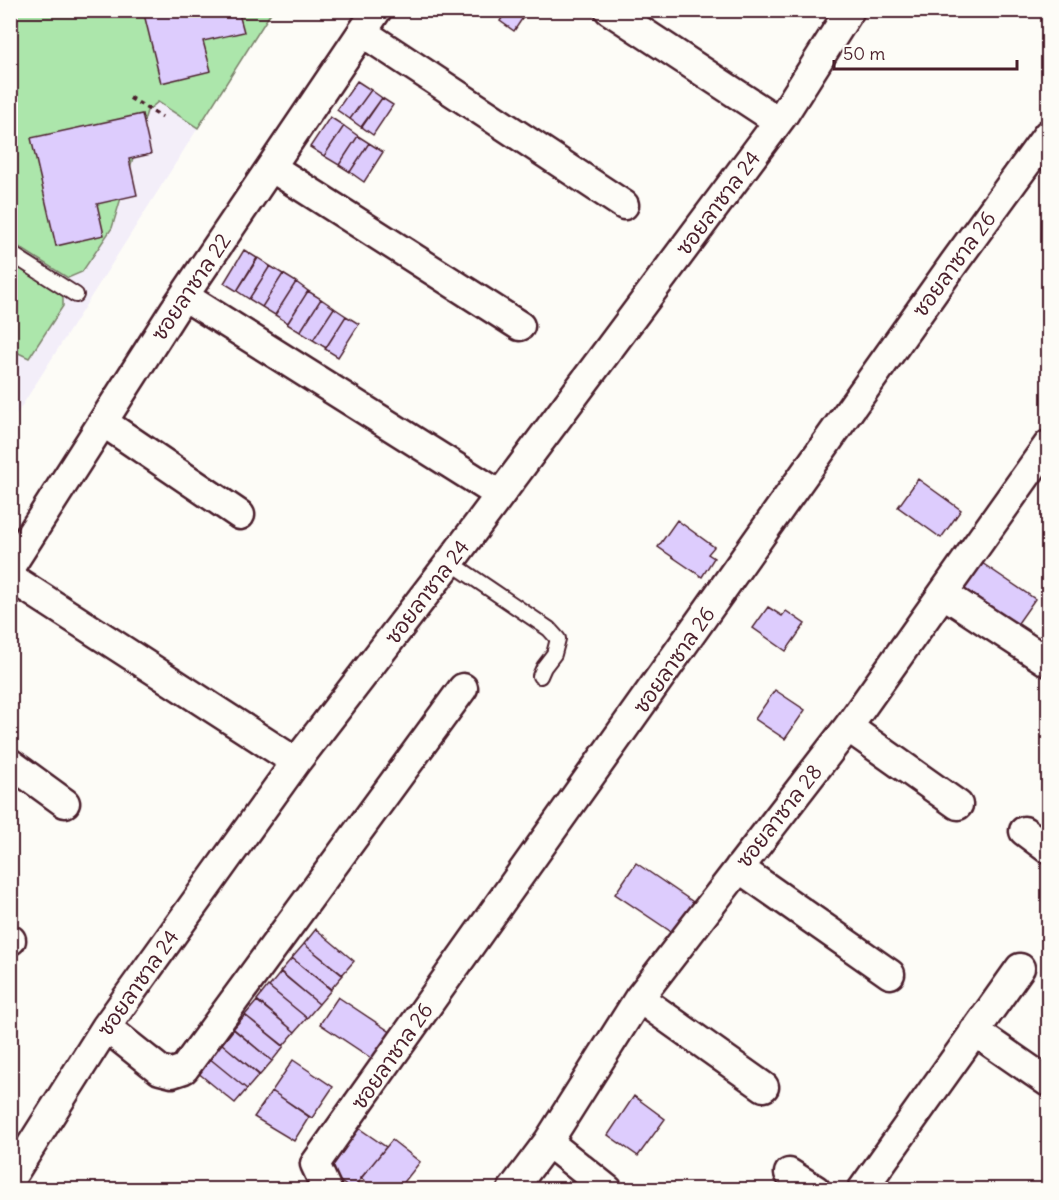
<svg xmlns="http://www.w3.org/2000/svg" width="1059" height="1200" font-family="Delius,'Playpen Sans Thai',sans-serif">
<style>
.built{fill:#f3eef9}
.green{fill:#ace6ab;stroke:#7b826b;stroke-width:1.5}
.building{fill:#ddccfd;stroke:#4a1f2b;stroke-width:1.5}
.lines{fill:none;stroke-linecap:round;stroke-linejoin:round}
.lane-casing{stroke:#4a1f2b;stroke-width:18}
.street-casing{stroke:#4a1f2b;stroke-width:33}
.path{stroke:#4a1f2b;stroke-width:4;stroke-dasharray:4.5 4.5;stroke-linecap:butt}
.lane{stroke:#fdfcf7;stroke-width:14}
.street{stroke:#fdfcf7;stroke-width:28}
.labels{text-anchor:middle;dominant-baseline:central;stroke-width:5;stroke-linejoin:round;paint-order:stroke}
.street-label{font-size:21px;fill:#4a1f2b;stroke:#fdfcf7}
</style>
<rect width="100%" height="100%" fill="#fdfcf7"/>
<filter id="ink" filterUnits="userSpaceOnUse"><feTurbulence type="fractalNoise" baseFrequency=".0167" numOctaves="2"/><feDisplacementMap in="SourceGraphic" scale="12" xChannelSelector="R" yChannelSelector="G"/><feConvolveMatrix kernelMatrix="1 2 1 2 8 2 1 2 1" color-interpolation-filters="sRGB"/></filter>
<g filter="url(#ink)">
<path class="built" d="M11,11H272L11,423Z"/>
<path class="green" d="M10,11H272L198,128L158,102L147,111L112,228L82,272L68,278L11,242Z
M15,264L57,288L63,296V306L29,358L12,350L11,351L10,272Z"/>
<path class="building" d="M143,10H238L244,32L203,41L211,71L161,83Z
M507,10H528L514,31L500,21Z
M357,81L371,90L350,119L337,110Z
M371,90L382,98L361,127L350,119Z
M382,98L393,105L373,135L362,127Z
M10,114L18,118L10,130Z
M142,114L151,154L129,159L137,195L97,204L104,235L56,246L31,138Z
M330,117L344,126L324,156L310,147Z
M344,126L358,136L339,165L324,156Z
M358,136L369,143L350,172L339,165Z
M369,143L383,152L364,182L350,172Z
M244,250L257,258L237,291L224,283Z
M258,258L270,266L249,299L237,291Z
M270,266L283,274L262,307L249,299Z
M283,274L296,282L275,315L262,307Z
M296,282L308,291L288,323L275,315Z
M308,291L321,299L300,332L287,324Z
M321,299L334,308L313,340L300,332Z
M334,308L346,316L326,348L313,340Z
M346,316L359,324L338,357L325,349Z
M918,479L961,510L941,538L898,507Z
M677,520L714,547L708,554L714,558L702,577L658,547Z
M979,561L1035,599L1016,626L961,588Z
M768,607L782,616L786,611L805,624L786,651L753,628Z
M775,690L805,710L785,739L755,719Z
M636,863L696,904L676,935L615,894Z
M316,929L354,961L342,975L304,944Z
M304,944L343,975L331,989L292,958Z
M292,958L331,990L319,1004L280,972Z
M281,972L319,1004L307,1018L269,987Z
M268,986L307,1018L295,1032L257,1000Z
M338,997L392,1033L374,1060L320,1024Z
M257,1001L295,1032L283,1046L245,1015Z
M245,1015L284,1046L272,1061L233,1029Z
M234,1029L272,1061L260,1075L222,1044Z
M221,1043L259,1075L247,1089L209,1058Z
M209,1058L247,1089L235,1103L197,1072Z
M293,1060L333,1087L312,1118L272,1091Z
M272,1091L309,1117L294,1141L254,1117Z
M634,1096L665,1119L638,1156L608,1135Z
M357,1127L386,1147L352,1190L326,1171Z
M392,1140L420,1162L398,1190H375L361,1178Z"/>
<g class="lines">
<defs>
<path id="lane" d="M10,253L76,295
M450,562L549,629L558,639L554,654L544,667L540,676"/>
<path id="street" d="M609,10L778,121
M362,32L624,205
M271,167L520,326
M184,296L500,495
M103,422L240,515
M10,567L175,309L377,10
M10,577L296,762
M944,594L1048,662
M848,727L958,805
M10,763L65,803
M1024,831L1048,849
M739,868L890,974
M10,940H11
M639,998L764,1087
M106,1027L160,1070L172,1073L184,1069L463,688
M974,1031L1048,1082
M548,1142L608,1190
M789,1173L816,1190
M10,1179L106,1027L296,762L450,562L784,114L850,10
M327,1190L315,1164L954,263L1048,134
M512,1190L548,1142L639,998L848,727L1048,445
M862,1190L1020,968"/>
</defs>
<use href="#lane" class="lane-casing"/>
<use href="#street" class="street-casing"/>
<path class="path" d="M130,98L162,117"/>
<use href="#lane" class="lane"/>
<use href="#street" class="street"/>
</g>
</g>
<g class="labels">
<g class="street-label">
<text transform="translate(718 203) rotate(-53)">ซอยลาซาล 24</text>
<text transform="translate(954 264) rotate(-54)">ซอยลาซาล 26</text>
<text transform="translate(191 287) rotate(-56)">ซอยลาซาล 22</text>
<text transform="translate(427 592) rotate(-53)">ซอยลาซาล 24</text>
<text transform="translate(674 660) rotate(-55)">ซอยลาซาล 26</text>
<text transform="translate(779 816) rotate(-52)">ซอยลาซาล 28</text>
<text transform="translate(138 983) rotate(-55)">ซอยลาซาล 24</text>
<text transform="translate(392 1056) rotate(-55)">ซอยลาซาล 26</text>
</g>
</g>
<rect width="1059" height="1200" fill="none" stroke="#fdfcf7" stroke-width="36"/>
<rect x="18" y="18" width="1023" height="1164" fill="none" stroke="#4a1f2b" stroke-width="2" filter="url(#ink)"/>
<path d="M834 60v9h183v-9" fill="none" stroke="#4a1f2b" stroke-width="3"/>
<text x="843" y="60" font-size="18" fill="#4a1f2b" stroke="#fdfcf7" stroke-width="4.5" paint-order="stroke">50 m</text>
</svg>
